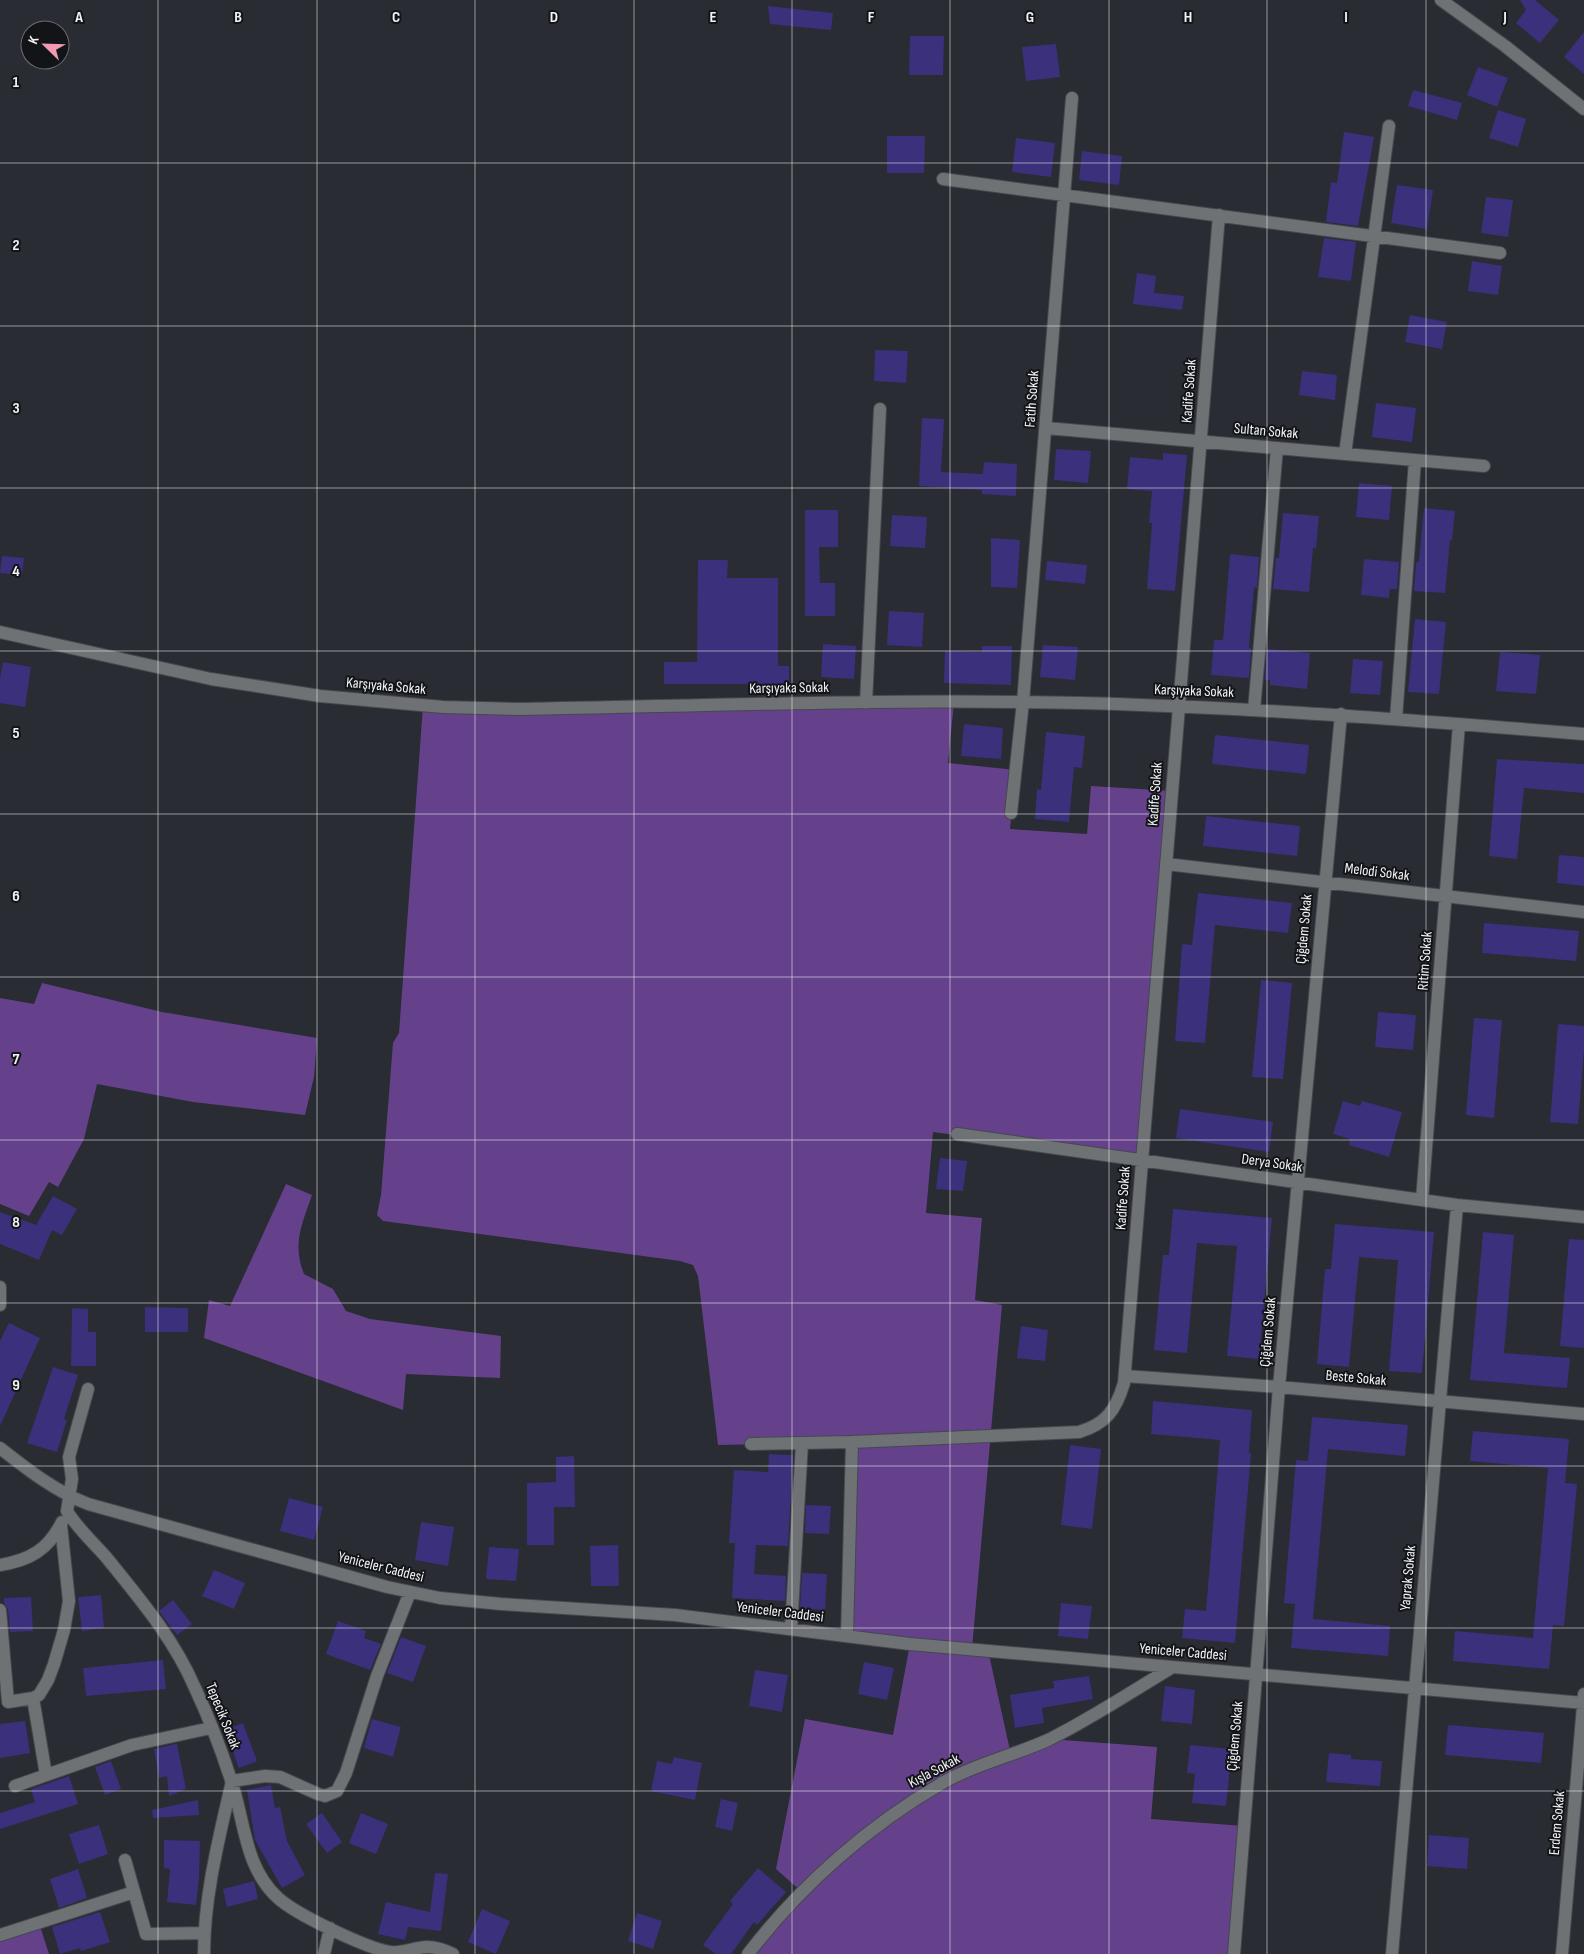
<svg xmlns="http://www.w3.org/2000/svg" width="1584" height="1954" font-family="'Sofia Sans Condensed',sans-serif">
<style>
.green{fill:#65418b}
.building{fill:#3b307b}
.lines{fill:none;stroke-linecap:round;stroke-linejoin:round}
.minor-casing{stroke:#45484d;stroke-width:14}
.minor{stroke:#6f7275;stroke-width:12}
.grid{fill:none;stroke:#f0f2f6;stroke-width:1;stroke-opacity:0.55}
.labels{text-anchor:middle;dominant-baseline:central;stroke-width:4;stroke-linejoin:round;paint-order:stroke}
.street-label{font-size:15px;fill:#f0f2f6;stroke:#131417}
.grid-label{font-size:16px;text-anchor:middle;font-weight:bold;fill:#f0f2f6;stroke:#131417;stroke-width:4;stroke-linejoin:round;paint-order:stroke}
</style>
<rect width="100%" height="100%" fill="#292c32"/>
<path class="green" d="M954,702L948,763L1016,770L1010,829L1087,834L1091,786L1172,791L1142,1160L933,1132L926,1213L982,1218L975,1300L1002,1305L972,1649L988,1650L1011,1755L1050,1739L1157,1747L1151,1819L1244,1826L1234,1954H748L802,1892L776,1869L805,1719L893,1735L910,1644L847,1636L851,1442L718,1445L698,1276L693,1265L680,1261L383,1221L377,1215L381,1195L393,1043L399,1033L423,706Z
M42,983L162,1012L317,1038L314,1077L305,1115L193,1102L97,1084L84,1139L58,1187L49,1182L29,1216L0,1204V998L34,1004Z
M286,1184L312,1195C302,1224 292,1244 304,1274L333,1289L346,1311L370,1319L501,1336L500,1378L406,1374L403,1410L204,1338L209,1300L230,1306Z
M39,1923L49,1954H0V1935Z"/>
<path class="building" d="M1520,0H1535L1559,20L1540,43L1516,23L1526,10Z
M768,6L833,13L831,30L770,24Z
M1584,32V74L1564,57Z
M910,36H944L943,75H909Z
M1056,44L1060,77L1026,81L1022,47Z
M1478,67L1508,78L1497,107L1467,95Z
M1413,90L1462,103L1457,120L1408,106Z
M1498,110L1526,119L1518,147L1489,138Z
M1344,132L1374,137L1358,226L1326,222L1331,182L1337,183Z
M887,136H925L924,173H887Z
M1016,138L1055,143L1051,177L1012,172Z
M1082,151L1122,156L1119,185L1079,180Z
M1397,185L1433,190L1427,229L1391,223Z
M1486,197L1513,200L1508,237L1481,233Z
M1324,238L1356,242L1351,281L1318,277Z
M1472,261L1502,266L1498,295L1468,291Z
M1137,273L1156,276L1154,293L1184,296L1182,310L1133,304Z
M1410,315L1447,322L1442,349L1405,342Z
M875,350L908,351L906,383L874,381Z
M1302,371L1337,375L1335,400L1299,395Z
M1376,403L1416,408L1412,442L1372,437Z
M922,418L944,419L941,472L983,474L984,462L1017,464L1016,496L982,494V490L919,486Z
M1056,449L1091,451L1088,483L1054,480Z
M1163,453L1187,455L1175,591L1147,589L1152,523H1149L1152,491L1127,489L1130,457L1163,460Z
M1359,483L1392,486L1389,520L1356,517Z
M1424,508L1455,511L1452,540H1450L1445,593L1414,591L1416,563L1419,561Z
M805,510H838V547H819L820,583H835V616H805Z
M1283,513L1319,516L1316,548H1313L1309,592L1273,589L1276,558H1279Z
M892,515L927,517L925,548L890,546Z
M991,538L1020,540L1017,588L991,587Z
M1230,554L1259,557L1257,588L1254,587L1249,648H1251L1249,678L1211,675L1214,640H1223Z
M2,556L24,558L22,575L0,573Z
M1364,559L1399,562L1397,589H1390L1389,598L1361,595Z
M698,560H728L727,578H778V666H789V684H664V662H697Z
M1047,561L1087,565L1085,584L1045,580Z
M889,611L924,613L922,647L887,645Z
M1415,619L1446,622L1439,694L1408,692Z
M823,644L856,646L854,679L821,677Z
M1043,645L1078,647L1075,680L1040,677Z
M982,646H1012L1011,685L944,683L945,651L982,652Z
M1267,649L1310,653L1307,689L1270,685V680H1265Z
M1500,652L1540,655L1536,694L1496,691Z
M1353,659L1383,661L1380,695L1350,693Z
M3,662L31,667L25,707L0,703V678Z
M964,724L1003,728L1001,759L961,756Z
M1046,732L1085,736L1082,768L1074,767L1069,822L1035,819L1037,789L1041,790Z
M1215,735L1309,745L1306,774L1212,764Z
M1497,759L1584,764V793L1524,788L1517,859L1489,856Z
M1206,816L1300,826L1297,856L1203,846Z
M1559,855L1584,857V886L1557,883Z
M1198,893L1292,903L1288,933L1215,925L1205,1043L1175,1041L1182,944L1192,945Z
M1484,923L1579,931L1576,961L1482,953Z
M1261,980L1292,983L1283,1079L1252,1077Z
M1378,1012L1416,1015L1413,1050L1375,1047Z
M1474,1018L1502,1020L1494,1118L1466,1115Z
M1558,1024L1584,1026V1050L1578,1124L1550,1122Z
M1343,1101L1360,1106L1362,1101L1402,1112L1389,1157L1349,1145L1350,1139L1333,1134Z
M1180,1109L1273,1122L1269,1152L1176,1138Z
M940,1158L967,1161L963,1191L936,1189Z
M53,1196L77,1209L62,1235L52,1230L39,1260L0,1244V1212L36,1225Z
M1173,1209L1272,1218L1259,1359L1227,1356L1237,1246L1220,1245L1197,1243L1187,1353L1154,1350L1163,1255H1169Z
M1335,1224L1434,1232L1422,1373L1389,1371L1398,1260L1382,1259L1359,1257L1349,1367L1317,1364L1325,1269H1331Z
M1483,1232L1514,1235L1504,1353L1570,1358L1567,1388L1470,1380Z
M1569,1239L1584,1240V1348L1560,1346Z
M145,1307L188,1308V1332H145Z
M72,1308L88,1309V1332H96V1366H71Z
M9,1323L40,1338L0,1426V1341Z
M1021,1326L1048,1330L1045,1361L1017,1358Z
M53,1367L78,1375L64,1419L67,1420L57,1452L27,1443Z
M1153,1401L1252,1410L1249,1453H1251L1235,1643L1182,1638L1185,1609L1206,1611L1220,1440L1151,1434Z
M1312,1417L1408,1425L1405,1456L1328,1449L1313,1619L1390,1626L1388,1656L1291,1648L1295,1604L1284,1603L1288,1555L1296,1460L1308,1461Z
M1473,1431L1569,1439L1565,1483L1577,1484L1564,1626L1553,1625L1549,1669L1453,1661L1455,1631L1533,1638L1548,1468L1470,1461Z
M1070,1445L1101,1449L1092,1529L1061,1525Z
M769,1454L793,1455L788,1546L756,1545L754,1574L786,1576L785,1601L732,1598L735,1543H729L734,1470L768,1472Z
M574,1456L575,1507H554V1545H527V1483L556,1482V1457Z
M289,1498L323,1507L314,1540L280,1531Z
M806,1505L831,1506L829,1534L805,1533Z
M421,1522L454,1527L448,1566L415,1560Z
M618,1545L619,1586H591L590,1546Z
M489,1547L519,1549L516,1581L486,1579Z
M214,1570L245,1583L234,1609L202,1596Z
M802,1573L827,1574L825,1610L800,1608Z
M101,1595L104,1628L82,1631L78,1597Z
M31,1597L33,1631L10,1632L8,1609L4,1603V1598Z
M173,1600L192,1624L177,1635L159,1611Z
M1061,1603L1092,1606L1088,1639L1058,1636Z
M338,1621L366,1631L364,1638L381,1644L370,1670L326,1654Z
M401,1637L426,1646L413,1682L387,1673Z
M163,1660L166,1689L86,1696L83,1668Z
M864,1662L894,1668L887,1700L858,1694Z
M755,1670L788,1675L782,1712L749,1706Z
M1089,1676L1093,1699L1042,1708L1044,1723L1015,1728L1010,1695L1054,1688L1053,1681Z
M1165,1686L1195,1690L1192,1724L1161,1721Z
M372,1719L401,1727L393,1757L364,1748Z
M25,1721L30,1753L0,1758V1724Z
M243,1723L257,1761L239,1768L225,1730Z
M1448,1725L1544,1733L1541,1763L1445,1755Z
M175,1744H177L186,1789L169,1796L167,1776L159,1778L154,1749Z
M1190,1745L1232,1749L1226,1806L1192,1803L1195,1774L1187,1773Z
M1329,1753L1351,1755V1759L1382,1761L1380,1786L1326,1782Z
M674,1757L702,1763L695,1800L651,1791L657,1761L672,1764Z
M111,1761L121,1789L105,1795L95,1767Z
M69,1776L78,1804L0,1829V1813L35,1802L31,1789Z
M271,1785L275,1808L280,1807L287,1841L305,1875L282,1888L255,1840L247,1790Z
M721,1799L738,1803L732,1831L715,1827Z
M198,1800L199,1815L153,1818L152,1810Z
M322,1813L342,1842L327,1853L306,1824Z
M361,1813L388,1824L376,1854L349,1843Z
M99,1825L108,1854L79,1864L69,1834Z
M1429,1835L1469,1838L1467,1869L1427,1866Z
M164,1840L200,1841L199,1877L196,1905L167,1902L170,1869L164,1868Z
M758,1868L786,1892L757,1925L754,1922L731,1954H716L703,1945L733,1904L730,1901Z
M78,1869L87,1898L59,1908L50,1879Z
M435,1873L448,1874L441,1931L408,1927L405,1940L378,1934L386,1902L430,1912Z
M254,1881L258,1899L227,1907L223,1889Z
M482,1909L510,1921L496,1954L468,1942Z
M100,1912L110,1942L81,1951L80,1948L60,1954L52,1927Z
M637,1913L662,1921L653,1949L628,1941Z"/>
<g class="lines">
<defs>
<path id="minor" d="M1441,0L1505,46L1584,109
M943,179L1500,253
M1046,428L1484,466
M1345,454L1389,126
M0,632L211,679L320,696L443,707L521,709C688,706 856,700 1023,702C1211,704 1397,719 1584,734
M866,703L880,409
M1254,710L1277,448
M1396,719L1415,460
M1011,813L1023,702L1072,98
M1166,864L1584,912
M957,1134L1457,1205L1584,1217
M1422,1200L1459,724
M0,1287V1305
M1125,1376L1279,1387L1584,1414
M88,1389L69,1457L72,1479L67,1511C77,1528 93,1542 106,1557C140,1599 174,1639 195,1688C209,1718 221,1749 231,1780C245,1821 244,1867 278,1898C297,1915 366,1948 390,1952C403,1954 415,1947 427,1947C436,1947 445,1950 453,1954
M751,1444L852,1442
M0,1448C28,1470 55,1491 88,1504L387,1587L440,1598L501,1604L675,1615L910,1644L1584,1703
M0,1565C30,1560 48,1550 62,1522
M0,1610L8,1702L33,1698L39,1695L48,1680L54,1664L64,1630L69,1601L61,1525
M791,1629L802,1443
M847,1636L852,1442L1079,1432C1106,1424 1116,1410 1124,1383L1219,215
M33,1698L46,1775
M15,1786L132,1745L211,1728
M125,1860L146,1934L204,1933
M0,1935L134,1892
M204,1954C204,1896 219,1838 232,1781L265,1776L280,1777L318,1794L325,1796L337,1791L346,1773L377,1676L410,1592
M324,1954L330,1928
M748,1954C801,1885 869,1825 944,1782C977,1763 1016,1755 1050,1739C1092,1718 1131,1692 1171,1668
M1234,1954L1279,1387L1341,714
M1392,1954L1457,1205
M1562,1954L1584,1694"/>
</defs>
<use href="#minor" class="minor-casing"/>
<use href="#minor" class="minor"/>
</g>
<path class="grid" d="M158,0V1954M317,0V1954M475,0V1954M634,0V1954M792,0V1954M950,0V1954M1109,0V1954M1267,0V1954M1426,0V1954M0,163H1584M0,326H1584M0,488H1584M0,651H1584M0,814H1584M0,977H1584M0,1140H1584M0,1303H1584M0,1466H1584M0,1628H1584M0,1791H1584"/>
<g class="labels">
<g class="street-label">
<text transform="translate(1189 391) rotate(-86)">Kadife Sokak</text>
<text transform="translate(1032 399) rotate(-86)">Fatih Sokak</text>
<text transform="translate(1266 431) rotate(5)">Sultan Sokak</text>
<text transform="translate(386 686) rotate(5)">Karşıyaka Sokak</text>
<text transform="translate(789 688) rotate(-1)">Karşıyaka Sokak</text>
<text transform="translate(1194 691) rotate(2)">Karşıyaka Sokak</text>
<text transform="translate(1155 794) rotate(-86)">Kadife Sokak</text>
<text transform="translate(1377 872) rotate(7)">Melodi Sokak</text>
<text transform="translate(1304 929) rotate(-85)">Çiğdem Sokak</text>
<text transform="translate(1425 961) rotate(-86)">Ritim Sokak</text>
<text transform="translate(1272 1163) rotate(8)">Derya Sokak</text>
<text transform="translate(1123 1198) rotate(-86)">Kadife Sokak</text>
<text transform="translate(1268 1332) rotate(-85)">Çiğdem Sokak</text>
<text transform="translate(1356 1378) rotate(5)">Beste Sokak</text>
<text transform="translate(381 1567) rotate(14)">Yeniceler Caddesi</text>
<text transform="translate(1408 1578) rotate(-85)">Yaprak Sokak</text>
<text transform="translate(780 1612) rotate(7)">Yeniceler Caddesi</text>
<text transform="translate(1183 1652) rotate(5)">Yeniceler Caddesi</text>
<text transform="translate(223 1716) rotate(68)">Tepecik Sokak</text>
<text transform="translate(1235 1736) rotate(-85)">Çiğdem Sokak</text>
<text transform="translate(934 1771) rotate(-28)">Kışla Sokak</text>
<text transform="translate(1557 1823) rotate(-85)">Erdem Sokak</text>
</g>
</g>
<g class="grid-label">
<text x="79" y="22">A</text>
<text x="238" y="22">B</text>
<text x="396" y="22">C</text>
<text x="554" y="22">D</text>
<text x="713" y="22">E</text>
<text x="871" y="22">F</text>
<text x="1030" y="22">G</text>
<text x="1188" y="22">H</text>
<text x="1346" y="22">I</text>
<text x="1505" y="22">J</text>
<text x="16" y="87">1</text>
<text x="16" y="250">2</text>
<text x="16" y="413">3</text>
<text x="16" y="576">4</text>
<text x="16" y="738">5</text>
<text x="16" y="901">6</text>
<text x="16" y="1064">7</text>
<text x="16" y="1227">8</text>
<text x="16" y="1390">9</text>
</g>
<g transform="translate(45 45) rotate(293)"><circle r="24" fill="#131417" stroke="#6b6d70"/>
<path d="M0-4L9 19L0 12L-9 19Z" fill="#f19ab2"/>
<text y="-8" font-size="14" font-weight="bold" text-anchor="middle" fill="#f0f2f6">K</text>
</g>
</svg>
